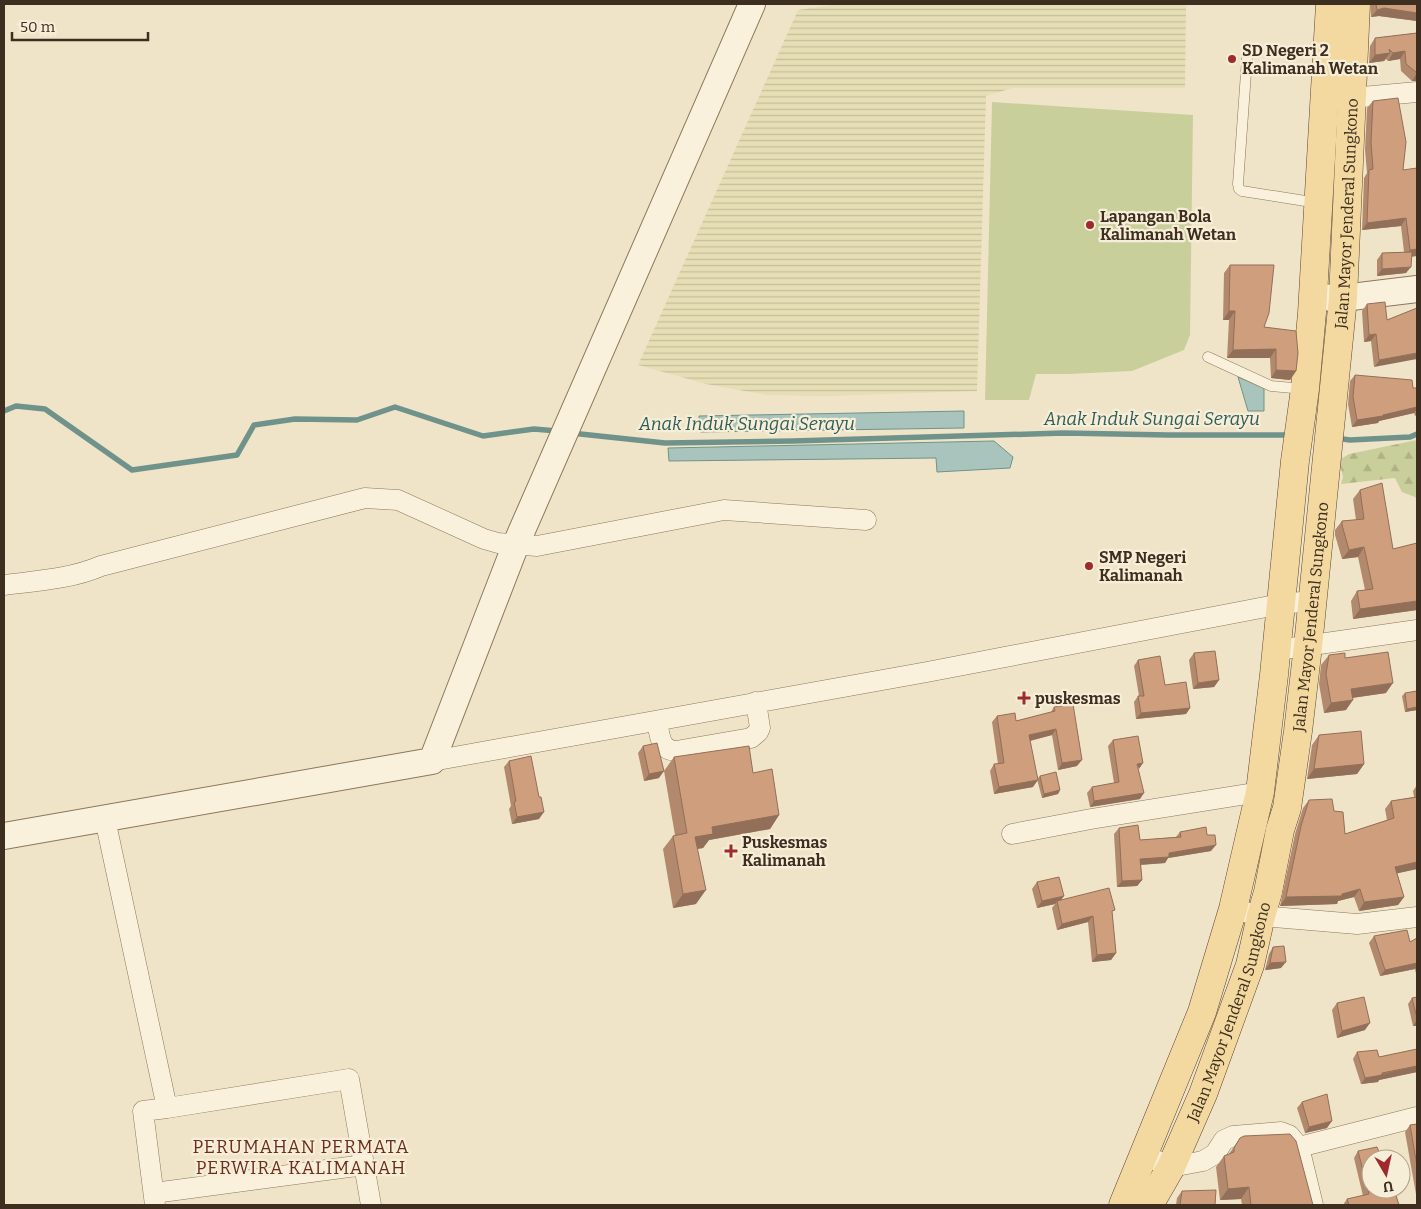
<svg xmlns="http://www.w3.org/2000/svg" width="1421" height="1209" font-family="Bitter,serif">
<style>
.farmland{fill:url(#farmland-rules)}
.green{fill:#c9cf9b}
.forest{fill:url(#forest-firs)}
.water{fill:#a9c4bc;stroke:#6f938a}
.lines{fill:none;stroke-linecap:round;stroke-linejoin:round}
.stream{stroke:#6f938a;stroke-width:5.5}
.service-casing{stroke:#8d765c;stroke-width:11}
.minor-casing{stroke:#8d765c;stroke-width:21}
.tertiary-casing{stroke:#8d765c;stroke-width:28}
.primary-casing{stroke:#5b4430;stroke-width:29}
.service{stroke:#faf1dc;stroke-width:10}
.minor{stroke:#faf1dc;stroke-width:20}
.tertiary{stroke:#faf1dc;stroke-width:26}
.primary{stroke:#f3d9a0;stroke-width:28}
.wall{fill:#b2896c}
.shaded-wall{fill:#916f58}
.building{fill:#cf9f7d;stroke:#916f58}
.poi-dot{fill:#9e2a2b;stroke:#f7eed8;stroke-width:2}
.labels{text-anchor:middle;dominant-baseline:central;stroke-width:4.5;stroke-linejoin:round;paint-order:stroke}
.poi-label{font-size:16px;font-weight:bold;fill:#3d2e20;stroke:#f7eed8;text-anchor:start}
.street-label{font-size:16px;fill:#3d2e20;stroke:#f7eed8}
.water-label{font-size:18px;font-style:italic;fill:#2f5d5a;stroke:#f7eed8}
.neighbourhood-label{font-size:18px;letter-spacing:1px;fill:#6b2e1e;stroke:#f7eed8}
</style>
<defs>
<pattern id="farmland-rules" width="6" height="5" patternUnits="userSpaceOnUse" patternTransform="scale(1.25)"><rect width="6" height="5" fill="#e6deb5"/><path d="M0 2.5h6" fill="none" stroke="#c6bf9b"/></pattern>
<pattern id="forest-firs" width="22" height="20" patternUnits="userSpaceOnUse" patternTransform="scale(1.25)"><rect width="22" height="20" fill="#c9cf9b"/><path d="M5 1l3.5 6h-7zM16 11l3.5 6h-7z" fill="#aeb285"/></pattern>
</defs>
<rect width="100%" height="100%" fill="#f0e4c8"/>
<path class="farmland" d="M838,4H1186L1185,88H1012L986,96L977,391L828,396L767,395L706,384L638,365L798,10Z"/>
<path class="green" d="M992,102L1193,115L1190,335L1184,350L1132,371L1069,374H1036L1029,400H985Z"/>
<path class="forest" d="M1417,440V500L1415,497L1402,492L1395,478L1341,484L1343,477L1339,460L1349,454Z"/>
<path class="water" d="M1238,377L1264,388V411H1248Z
M964,411V428L700,432L699,416Z
M994,441L1013,457L1010,468L937,472L936,458L669,461L668,448Z"/>
<g class="lines">
<path class="stream" d="M4,411L16,406L45,409L132,470L237,455L254,425L295,419L357,420L395,407L483,436L534,429L557,431
M571,433L665,443L793,441L1064,433L1168,435H1291
M1335,438L1350,440L1410,437L1417,434"/>
<defs>
<path id="service" d="M1247,59L1238,184L1239,189L1242,191L1318,203
M1208,357L1271,386L1304,389"/>
<path id="minor" d="M1340,99L1417,92
M4,585C36,581 71,579 101,566L365,498L398,500L484,539L498,543L537,546L724,510L866,520
M1277,650L1417,630
M657,721C660,735 659,750 676,751L751,738L758,732L760,728L756,702
M432,761L927,672L1281,604L1312,601
M105,819L167,1108L349,1079L371,1205
M1012,834L1091,819L1260,792
M1233,909L1261,916L1357,924L1417,917
M1299,1147L1417,1117
M1144,1155L1171,1167L1203,1161L1215,1154L1224,1140L1233,1136L1281,1132L1289,1135L1299,1147L1313,1205
M154,1193L364,1165
M155,1205L143,1111L167,1108"/>
<path id="tertiary" d="M1313,297L1343,298L1417,289
M4,836L432,761L516,544L752,4"/>
<g id="primary">
<path d="M1123,1205L1202,1012L1233,909L1260,792L1274,675L1295,461L1305,389L1312,313L1330,4"/>
<path id="s1" d="M1149,1205L1171,1167L1203,1094L1250,965L1261,916L1268,892L1280,830L1287,808L1298,731L1308,646L1343,298L1356,4"/>
</g>
</defs>
<use href="#service" class="service-casing"/>
<use href="#minor" class="minor-casing"/>
<use href="#tertiary" class="tertiary-casing"/>
<use href="#primary" class="primary-casing"/>
<use href="#service" class="service"/>
<use href="#minor" class="minor"/>
<use href="#tertiary" class="tertiary"/>
<use href="#primary" class="primary"/>
</g>
<path class="wall" d="M1370,4H1417V21L1379,16L1371,17Z
M1417,33V81H1412L1401,71L1400,59L1388,61L1386,59L1384,61L1369,63L1370,46L1375,38Z
M1373,101L1403,170L1411,257L1406,273L1377,276V260L1382,253L1404,252L1401,226L1362,230L1364,178L1367,173L1365,150L1367,108Z
M1230,265L1264,327L1296,371L1290,380L1271,378L1270,358H1227L1229,320H1223L1224,273Z
M1367,304L1387,320L1417,308L1374,367L1371,341L1364,342L1362,311Z
M1355,375L1413,388H1417V415L1415,416L1414,413L1379,421L1378,423L1352,427L1348,404L1350,381Z
M1360,490L1393,549L1417,543V610L1353,619L1351,601L1357,591L1365,590L1358,557L1342,559L1335,535V530L1342,521L1356,520L1353,499Z
M1194,653L1219,680L1214,687L1193,689L1189,660Z
M1329,655L1345,658L1386,693L1352,698L1346,710L1324,713L1319,684L1321,665Z
M1138,660L1190,708L1186,714L1136,719L1134,702L1138,696H1139L1134,666Z
M1405,693L1417,710L1405,712L1402,696Z
M1054,707L1077,766L1058,770L1052,735L1030,741L1033,787L994,794L990,771L994,764H998L992,722L997,716L1016,721L1051,712Z
M1319,735L1364,764L1357,774L1307,779L1312,745Z
M1113,740L1138,769L1140,799L1090,807L1087,793L1092,787L1114,783L1108,746Z
M643,746L659,778L644,781L638,753Z
M674,757L753,773L779,815L770,829L709,840L703,848L697,849L696,904L673,908L663,849L673,836L675,835L664,771Z
M509,761L539,819L512,824L509,809L511,806L504,767Z
M1040,776L1060,790L1058,794L1042,798L1037,779Z
M1417,785V869L1397,873L1404,897L1398,905L1359,911L1354,897L1338,901L1337,904L1280,906L1295,834L1303,808L1309,800L1334,811L1345,834L1387,820L1385,809L1391,801L1414,797L1413,791Z
M1119,828L1140,840L1176,837L1180,832L1211,851L1168,858L1165,863L1141,865L1142,880L1137,886L1117,887L1114,834Z
M1037,882L1061,900L1112,914L1116,953L1111,960L1092,962L1088,922L1057,930L1052,908L1055,904L1037,908L1032,889Z
M1374,936L1410,942L1417,938V978L1415,969L1380,976L1369,943Z
M1273,947L1281,968L1265,970L1269,954Z
M1417,997V1031L1416,1026H1413L1408,1004L1412,998Z
M1337,1003L1365,1030L1337,1038L1332,1010Z
M1417,1049V1074V1072L1379,1080L1378,1082L1361,1084L1353,1059L1357,1052L1379,1057Z
M1302,1102L1327,1128L1305,1133L1297,1108Z
M1417,1124V1200L1405,1132L1410,1125Z
M1240,1138L1313,1205H1242L1241,1199L1220,1200L1216,1167L1224,1156L1229,1154Z
M1358,1151L1382,1159L1399,1205H1343L1347,1199L1363,1196L1354,1158Z
M1182,1191L1215,1205H1176L1177,1198Z"/>
<path class="shaded-wall" d="M1384,8L1417,13V21L1379,16L1371,17L1377,10Z
M1405,51L1400,59L1388,61L1393,53Z
M1390,53L1384,61L1369,63L1375,55Z
M1417,73V81H1412Z
M1406,218L1401,226L1362,230L1367,223Z
M1417,249V256L1404,258L1410,250Z
M1411,267L1406,273L1377,276L1382,269Z
M1229,311H1235L1229,320H1223Z
M1376,334L1371,341L1364,342L1369,335Z
M1276,349L1270,358H1227L1233,350Z
M1417,353V359L1374,367L1379,360Z
M1276,370L1296,371L1290,380L1271,378Z
M1417,407V409L1414,413L1379,421L1378,423L1352,427L1357,420Z
M1364,547L1358,557L1342,559L1349,550Z
M1417,601V610L1353,619L1360,609Z
M1219,680L1214,687L1193,689L1198,683Z
M1393,683L1386,693L1344,699L1351,689Z
M1353,700L1346,710L1324,713L1331,703Z
M1417,707V710L1405,712L1407,709Z
M1190,708L1186,714L1136,719L1141,713Z
M1056,729L1052,735L1025,742L1029,735Z
M1082,760L1077,766L1058,770L1062,763Z
M1143,763L1139,769L1137,764Z
M1364,764L1357,774L1307,779L1314,769Z
M664,771L659,778L644,781L649,774Z
M1038,780L1033,787L994,794L999,787Z
M1060,790L1058,794L1042,798L1044,794Z
M1144,793L1140,799L1090,807L1094,801Z
M544,812L539,819L512,824L517,817Z
M779,815L770,829L709,840L703,848L685,851L695,837L712,827Z
M1216,845L1211,851L1168,858L1165,863L1136,865L1140,859L1169,853Z
M1417,862V869L1390,875L1395,867Z
M1142,880L1137,886L1117,887L1122,881Z
M1360,889L1354,897L1338,901L1337,904L1280,906L1286,897L1342,894Z
M706,890L696,904L673,908L683,894Z
M1064,896L1059,903L1057,901L1055,904L1037,908L1042,901Z
M1404,897L1398,905L1359,911L1364,902Z
M1093,916L1088,922L1057,930L1062,924Z
M1116,953L1111,960L1092,962L1097,955Z
M1286,962L1281,968L1265,970L1270,963Z
M1417,963V966L1415,969L1380,976L1385,970Z
M1417,1020V1024L1416,1026H1413Z
M1370,1023L1365,1030L1337,1038L1342,1031Z
M1417,1066V1072L1379,1080L1378,1082L1361,1084L1365,1078Z
M1332,1121L1327,1128L1305,1133L1309,1127Z
M1249,1187L1241,1199L1220,1200L1228,1189Z"/>
<path class="building" d="M1376,4H1417V13L1384,8L1377,10Z
M1417,33V73L1406,64L1405,51L1393,53L1389,49L1390,53L1375,55V38Z
M1398,98L1406,142L1403,170L1417,168V249L1410,250L1406,218L1367,223L1369,170L1373,169L1371,142L1373,101Z
M1412,252L1411,267L1382,269V253Z
M1230,265H1274L1269,313L1264,327L1296,331L1298,353L1296,371L1276,370V349L1233,350L1235,311H1229Z
M1385,302L1387,320L1417,308V353L1379,360L1376,334L1369,335L1367,304Z
M1355,375L1412,380L1413,388H1417V407L1383,415V416L1357,420L1353,397Z
M1382,483L1393,549L1417,543V601L1360,609L1357,591L1373,589L1364,547L1349,550L1342,525V521L1364,519L1360,490Z
M1215,651L1219,680L1198,683L1194,653Z
M1388,652L1393,683L1351,689L1353,700L1331,703L1326,674L1329,655L1345,653V658Z
M1160,656L1165,685L1186,682L1190,708L1141,713L1138,696H1144L1138,660Z
M1417,691V707L1407,709L1405,693Z
M1073,704L1082,760L1062,763L1056,729L1029,735L1038,780L999,787L994,764L1004,763L997,716L1015,713L1016,721L1055,711L1054,707Z
M1361,731L1364,764L1314,769L1319,735Z
M1138,736L1143,763L1137,764L1144,793L1094,801L1092,787L1119,782L1113,740Z
M657,743L664,771L649,774L643,746Z
M749,746L753,773L772,769L779,815L712,827L713,834L695,837L706,890L683,894L673,836L687,833L674,757Z
M531,756L539,797H541L544,812L517,817L514,802L516,801L509,761Z
M1056,772L1060,790L1044,794L1040,776Z
M1417,797V862L1395,867L1404,897L1364,902L1360,889L1342,894V896L1286,897L1301,826L1309,800L1332,799L1334,811L1343,812L1345,834L1394,818L1391,801Z
M1138,825L1140,840L1181,837L1180,832L1206,827L1207,835H1215L1216,845L1169,853V857L1140,859L1142,880L1122,881L1119,828Z
M1059,877L1064,896L1042,901L1037,882Z
M1109,888L1115,910L1112,911L1116,953L1097,955L1093,916L1062,924L1057,901Z
M1407,930L1410,942L1417,938V963L1385,970L1374,936Z
M1284,946L1286,962L1270,963L1273,947Z
M1364,997L1370,1023L1342,1031L1337,1003Z
M1417,997V1018L1412,998Z
M1417,1049V1066L1382,1073V1075L1365,1078L1357,1052L1377,1050L1379,1057Z
M1327,1094L1332,1121L1309,1127L1302,1102Z
M1417,1124V1166L1410,1125Z
M1290,1134L1296,1141L1313,1205H1251L1249,1187L1228,1189L1224,1156L1234,1152V1148L1240,1138L1244,1136Z
M1377,1147L1382,1159H1371V1189H1394L1399,1205H1349L1347,1199L1369,1194L1358,1151Z
M1216,1190L1215,1205H1180L1182,1191Z"/>
<g class="poi-dot">
<circle cx="1232" cy="59" r="5"/>
<circle cx="1090" cy="225" r="5"/>
<circle cx="1089" cy="566" r="5"/>
<path d="M1021.5 690.5h5v5h5v5h-5v5h-5v-5h-5v-5h5z"/>
<path d="M728.5 843.5h5v5h5v5h-5v5h-5v-5h-5v-5h5z"/>
</g>
<g class="labels">
<g class="poi-label">
<text x="1242" y="50">SD Negeri 2<tspan x="1242" dy="18">Kalimanah Wetan</tspan></text>
<text x="1100" y="216">Lapangan Bola<tspan x="1100" dy="18">Kalimanah Wetan</tspan></text>
<text x="1099" y="557">SMP Negeri<tspan x="1099" dy="18">Kalimanah</tspan></text>
<text x="1035" y="698">puskesmas</text>
<text x="742" y="842">Puskesmas<tspan x="742" dy="18">Kalimanah</tspan></text>
</g>
<g class="street-label">
<text stroke="none"><textPath href="#s1" startOffset="1020">Jalan Mayor Jenderal Sungkono</textPath></text>
<text stroke="none"><textPath href="#s1" startOffset="615">Jalan Mayor Jenderal Sungkono</textPath></text>
<text stroke="none"><textPath href="#s1" startOffset="210">Jalan Mayor Jenderal Sungkono</textPath></text>
</g>
<g class="water-label">
<text x="1152" y="419">Anak Induk Sungai Serayu</text>
<text x="747" y="424">Anak Induk Sungai Serayu</text>
</g>
<g class="neighbourhood-label">
<text x="301" y="1147">PERUMAHAN PERMATA<tspan x="301" dy="21">PERWIRA KALIMANAH</tspan></text>
</g>
</g>
<rect width="1421" height="1209" fill="none" stroke="#3d2e20" stroke-width="10"/>
<g transform="translate(1386 1174) rotate(171)"><circle r="24" fill="#f7eed8" stroke="#ada18e"/>
<path d="M0-4L9 19L0 12L-9 19Z" fill="#9e2a2b"/>
<text y="-8" font-size="14" font-weight="bold" text-anchor="middle" fill="#3d2e20">U</text>
</g>
<path d="M12 32v8h136v-8" fill="none" stroke="#3d2e20" stroke-width="2.5"/>
<text x="20" y="32" font-size="15" fill="#3d2e20" stroke="#f7eed8" stroke-width="4" paint-order="stroke">50 m</text>
</svg>
